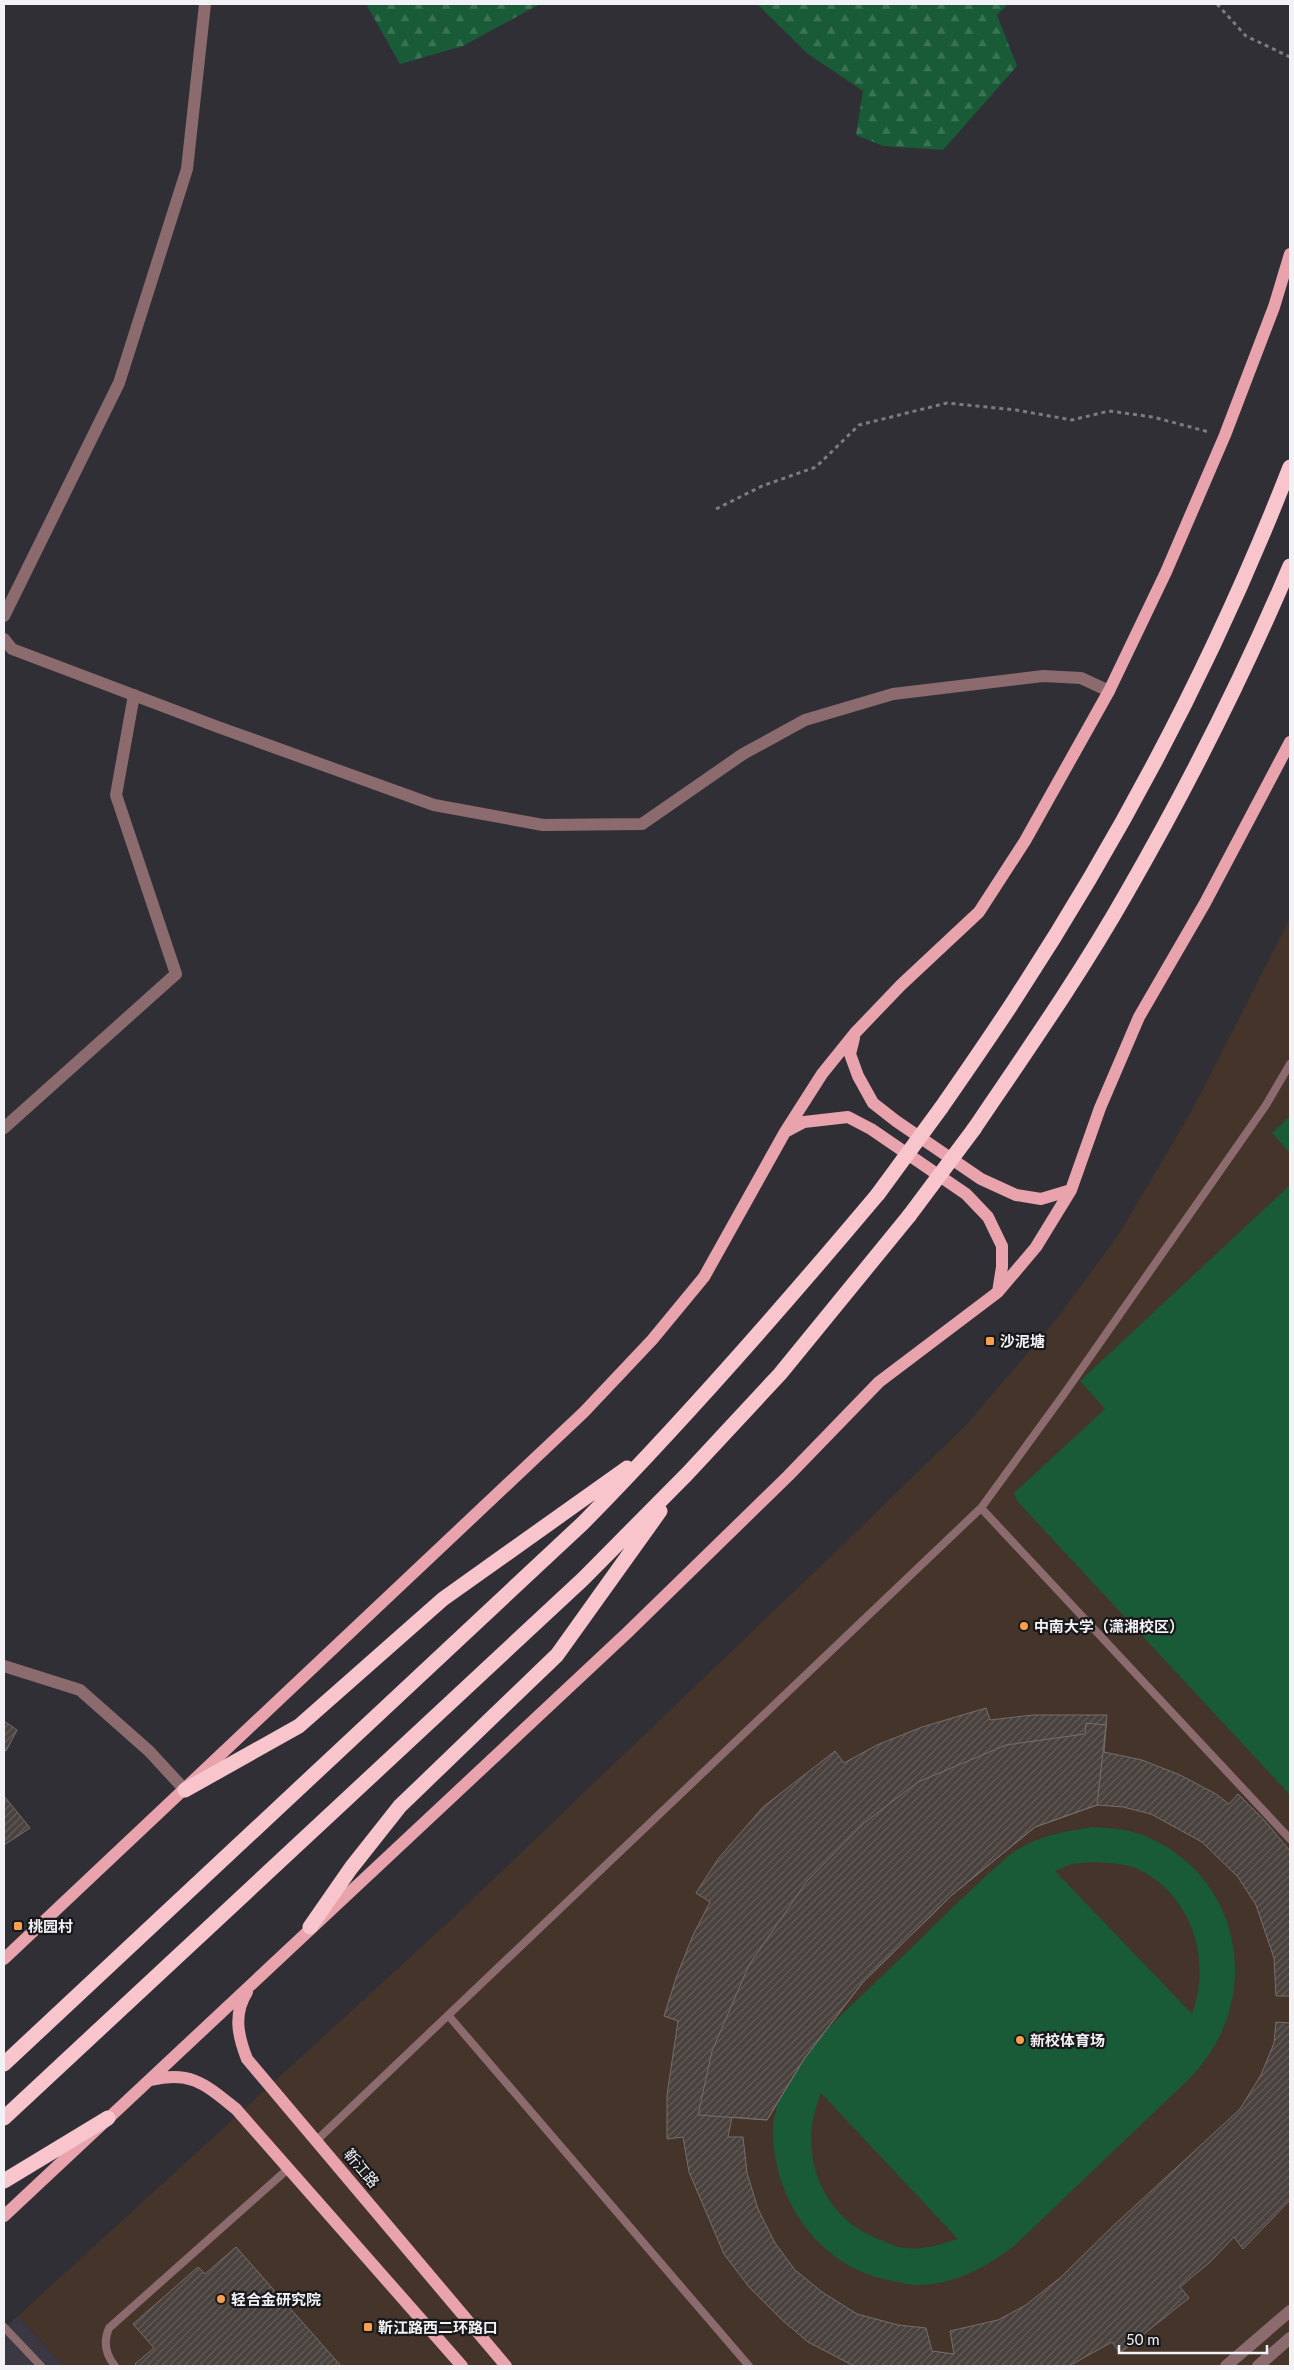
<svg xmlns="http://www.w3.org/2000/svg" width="1294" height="2370" font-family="Lato,'Noto Sans SC',sans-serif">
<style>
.built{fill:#3b3844}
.education{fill:#443429}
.green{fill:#185b36;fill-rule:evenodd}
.forest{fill:url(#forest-firs)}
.building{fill:url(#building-hatch);stroke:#776e6b}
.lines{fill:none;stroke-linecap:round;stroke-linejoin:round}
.path{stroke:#7c7b81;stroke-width:3;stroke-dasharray:4 4;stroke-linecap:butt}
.lane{stroke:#8c6b6f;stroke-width:8}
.street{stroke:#8c6b6f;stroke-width:12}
.primary{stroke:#e8a3ad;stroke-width:12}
.highway{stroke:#f7c5cb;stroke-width:15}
.highway-bridge{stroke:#f7c5cb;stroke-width:15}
.poi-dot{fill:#fa9f4e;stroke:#18181b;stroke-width:2}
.labels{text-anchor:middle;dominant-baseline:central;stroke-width:4.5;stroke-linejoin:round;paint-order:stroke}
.poi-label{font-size:15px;font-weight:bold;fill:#f2f1f6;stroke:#18181b;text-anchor:start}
.street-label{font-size:15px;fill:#f2f1f6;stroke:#18181b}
</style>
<defs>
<pattern id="forest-firs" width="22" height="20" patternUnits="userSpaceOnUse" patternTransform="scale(1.25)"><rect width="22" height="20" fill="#185b36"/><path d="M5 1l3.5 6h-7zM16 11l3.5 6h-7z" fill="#3a7354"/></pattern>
<pattern id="building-hatch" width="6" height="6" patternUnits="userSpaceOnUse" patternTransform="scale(1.25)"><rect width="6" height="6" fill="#49413e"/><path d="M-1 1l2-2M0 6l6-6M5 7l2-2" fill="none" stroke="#645d5a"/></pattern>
</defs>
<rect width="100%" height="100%" fill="#312f36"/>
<path class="built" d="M18,2316L64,2366H4V2329Z"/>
<path class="education" d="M1290,918V2366H64L18,2316L453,1918L852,1536L967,1424L1055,1321L1119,1234L1194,1107Z"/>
<path class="green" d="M1290,1116V1153L1272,1133Z
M1290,1185V1795L1018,1502L1014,1493L1105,1409L1080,1381Z
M1092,1827C1110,1828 1128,1829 1145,1836C1246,1878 1264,2004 1189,2079L1015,2245C985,2268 954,2285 915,2285C908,2285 900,2282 893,2281C823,2269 776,2206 773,2136C772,2118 779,2098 786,2082C789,2074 796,2067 801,2060C823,2032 848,2008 874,1984C919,1941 962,1897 1008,1856C1033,1837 1061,1832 1092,1827ZM1092,1862C1107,1863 1124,1863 1138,1869C1192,1895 1212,1960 1192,2014L1055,1871L1072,1864ZM821,2093L957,2238V2239C940,2245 923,2250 905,2248C898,2248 890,2244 883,2241C820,2219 796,2152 821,2093Z"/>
<path class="forest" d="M366,4H540L463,46L400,64Z
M757,4H1008L997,15L1017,66L943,150L883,146L856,135L863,91L808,54Z"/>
<path class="building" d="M986,1708L990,1720L1033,1715H1107L1104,1752L1142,1760L1180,1775L1216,1794L1229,1804L1238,1794L1265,1821L1290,1851V1996H1276L1274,1958L1256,1905L1238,1877L1202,1842L1151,1814L1123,1807L1097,1805L1035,1827L952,1895L863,1982L804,2059L767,2120L732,2117L728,2137H743L747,2173L758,2209L775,2243L795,2270L822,2292L857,2314L898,2325L926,2328L932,2351L954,2354L950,2331L998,2320L1026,2305L1061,2277L1112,2227L1240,2109L1261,2075L1274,2043L1276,2022L1290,2023V2200L1243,2249L1234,2237L1209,2263L1180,2287L1189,2298L1120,2353L1112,2342L1069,2366H854L808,2342L781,2319L749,2287L724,2254L689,2172L683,2137L667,2139V2095L678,2021L664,2016L676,1978L693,1935L710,1902L696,1893L718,1859L763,1807L835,1751L844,1763L877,1745L922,1727Z
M4,1721L17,1730L6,1751L4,1750Z
M1086,1723L1106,1725L1097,1805L1035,1827L952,1895L863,1982L849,2000L804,2059L767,2120L698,2115L712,2051L749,1965L807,1881L864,1823L918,1782L1006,1745L1085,1734Z
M4,1796L30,1828L4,1845Z
M236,2247L341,2366H137L135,2364L154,2348L133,2324L198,2267L205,2274Z"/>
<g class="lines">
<path class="path" d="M1217,4L1246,36L1290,57
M716,509L762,486L816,467L859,425L947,403L1016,410L1072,420L1109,411L1153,417L1209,432"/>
<path class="lane" d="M981,1508L1290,1839
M448,2015L749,2366
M317,2140L981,1508L1064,1394L1266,1105L1290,1064
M4,2327L41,2366
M115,2366C105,2354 103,2342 109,2328L289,2168"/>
<path class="street" d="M4,616L119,383L187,169L205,4
M4,639L12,649L218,727L434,805L543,825L642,824L743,754L805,720L893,694L1043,676L1081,678L1109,691
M4,1128L176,974L116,795L134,695
M4,1666L80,1690L149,1751L185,1790
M1226,2366L1290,2311
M1258,2366L1290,2338"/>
<path class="primary" d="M854,1038L850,1054L858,1076L873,1103L896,1121L981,1179L1016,1195L1041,1199L1071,1190
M787,1131L804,1122L848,1117L871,1129L966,1194L988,1217L1002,1246V1267L998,1292
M4,1959L584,1412L652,1340L704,1277L785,1132L822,1074L855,1033L901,985L979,912L1025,841L1109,691L1166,572L1225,435L1274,307L1290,254
M247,1992C233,2014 238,2036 247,2059L506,2366
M151,2080C191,2070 206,2085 236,2109L462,2366
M4,2216L628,1632L788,1476L879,1382L998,1292L1036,1247L1071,1190L1100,1108L1139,1017L1205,903L1290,742"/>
<path class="highway" d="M941,1108C966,1072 991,1036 1015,999C1124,832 1218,652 1290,467
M974,1129C1026,1052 1080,975 1126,894C1187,788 1242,679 1290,566
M185,1790L299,1726L443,1599L627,1468
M310,1927L351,1868L400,1806L557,1655L660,1511
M4,2064L583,1523C687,1417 783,1307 878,1194
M4,2118L583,1579L687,1474L780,1374L909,1216
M4,2181L108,2118"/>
<path class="highway-bridge" d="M878,1194L941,1108
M909,1216L974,1129"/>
</g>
<g class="poi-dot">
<rect x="985" y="1336" width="10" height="10" rx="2.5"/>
<circle cx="1024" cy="1626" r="5"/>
<rect x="13" y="1921" width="10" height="10" rx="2.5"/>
<circle cx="1020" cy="2040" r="5"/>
<circle cx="221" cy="2299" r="5"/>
<rect x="363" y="2322" width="10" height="10" rx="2.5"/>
</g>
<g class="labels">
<g class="poi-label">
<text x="1000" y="1341">沙泥塘</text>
<text x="1034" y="1626">中南大学（潇湘校区）</text>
<text x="28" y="1926">桃园村</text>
<text x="1030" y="2040">新校体育场</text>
<text x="231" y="2299">轻合金研究院</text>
<text x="378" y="2327">靳江路西二环路口</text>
</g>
<g class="street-label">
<text transform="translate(362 2168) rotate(50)">靳江路</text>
</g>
</g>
<rect width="1294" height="2370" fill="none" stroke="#f2f1f6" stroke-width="10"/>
<path d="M1119 2345v8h148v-8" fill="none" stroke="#f2f1f6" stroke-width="2.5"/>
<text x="1126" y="2345" font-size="15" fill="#f2f1f6" stroke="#18181b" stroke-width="4" paint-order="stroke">50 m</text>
</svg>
